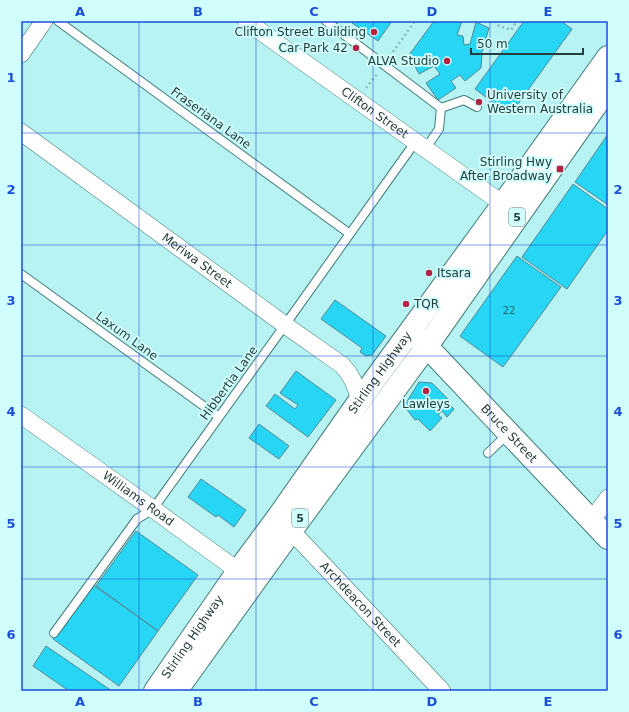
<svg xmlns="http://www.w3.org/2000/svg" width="629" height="712" font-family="'DejaVu Sans',sans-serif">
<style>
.building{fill:#27d5f5;stroke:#538996}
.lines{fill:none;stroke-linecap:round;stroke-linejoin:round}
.lane-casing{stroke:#427b7b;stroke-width:10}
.street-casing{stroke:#427b7b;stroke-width:18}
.secondary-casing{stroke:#427b7b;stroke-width:24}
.highway-casing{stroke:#427b7b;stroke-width:24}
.path{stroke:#8bbcbb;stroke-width:2.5;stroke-dasharray:2 3;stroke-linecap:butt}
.lane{stroke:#fff;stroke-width:8}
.street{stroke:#fff;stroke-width:17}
.secondary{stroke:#fff;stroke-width:22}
.highway{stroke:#fff;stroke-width:22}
.grid{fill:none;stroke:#1d4ed8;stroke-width:1;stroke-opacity:0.55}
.poi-dot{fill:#b52344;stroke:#cffefd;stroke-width:1.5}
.labels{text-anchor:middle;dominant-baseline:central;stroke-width:4;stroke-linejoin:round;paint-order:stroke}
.number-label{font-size:10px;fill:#26646b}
.shield{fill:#cffefd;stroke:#587877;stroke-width:1}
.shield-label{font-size:11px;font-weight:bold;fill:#253e3d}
.poi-label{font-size:12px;fill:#253e3d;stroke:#cffefd;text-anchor:end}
.street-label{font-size:12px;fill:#253e3d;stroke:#cffefd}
.neatline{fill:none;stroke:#1d4ed8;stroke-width:1.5}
.grid-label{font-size:13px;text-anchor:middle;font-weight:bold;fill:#1d4ed8}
</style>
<rect width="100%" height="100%" fill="#b7f3f2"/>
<path class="building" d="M353,21H392L378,41L352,23Z
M434,21H462L457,35L463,36L464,45L470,44L476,22L489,28L482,52L481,68L465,81L460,75L451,81L456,88L438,100L426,83L440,74L434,66L419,74L409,55Z
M524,21H561L572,29L510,115L475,89Z
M608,134V205L575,182Z
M573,184L608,209V230L567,289L522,257Z
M517,256L561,287L503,367L460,336Z
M335,300L386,336L372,355L366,356L360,352L362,348L321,319Z
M296,371L336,400L308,437L266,406L275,394L295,409L298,405L280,393Z
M419,382L432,383L451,402L449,404L454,409L447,417L442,411L438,415L442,418L430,431L418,419L415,420L404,406Z
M259,424L289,446L279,459L249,438Z
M201,479L246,510L234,527L218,515L216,517L188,497Z
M136,531L198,575L158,631L96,586Z
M92,584L158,631L119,686L53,639Z
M46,646L112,691H69L33,666Z"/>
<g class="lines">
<defs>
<path id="lane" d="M58,21L350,234
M326,21L441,108L439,129L426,148
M441,108L464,100L477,107
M21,274L219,417
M488,453L509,433
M54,633L137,519L153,509L285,325L416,141"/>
<g id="street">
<path id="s1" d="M246,21L503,204"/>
<path d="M21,54L44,21"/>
<path id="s2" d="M21,132L285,325L342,365C353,377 355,385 360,400"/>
<path id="s3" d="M21,415L153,509L248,578"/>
<path d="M592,520L608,498"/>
<path id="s4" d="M283,522L442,691"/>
</g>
<g id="secondary">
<path id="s5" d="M413,333L433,353L608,538"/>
</g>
<g id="highway">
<path id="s6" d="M155,691L238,571L278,517L360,400L503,204L608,57"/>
<path d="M176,691L291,531L427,346L608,88"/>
</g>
</defs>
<use href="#lane" class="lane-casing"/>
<use href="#street" class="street-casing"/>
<use href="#secondary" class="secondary-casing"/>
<use href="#highway" class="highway-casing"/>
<path class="path" d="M495,21L497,25L511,30L517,21
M390,56L415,21
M366,88L378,73"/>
<use href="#lane" class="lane"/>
<use href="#street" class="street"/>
<use href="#secondary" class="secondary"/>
<use href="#highway" class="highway"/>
</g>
<path class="grid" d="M139,21V691M256,21V691M373,21V691M490,21V691M21,133H608M21,245H608M21,356H608M21,467H608M21,579H608"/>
<g class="poi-dot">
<circle cx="374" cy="32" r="4"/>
<circle cx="356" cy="48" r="4"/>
<circle cx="447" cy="61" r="4"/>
<circle cx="479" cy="102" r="4"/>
<rect x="556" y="165" width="8" height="8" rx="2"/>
<circle cx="429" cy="273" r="4"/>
<circle cx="406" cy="304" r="4"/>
<circle cx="426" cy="391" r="4"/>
</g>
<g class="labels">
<g class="number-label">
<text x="509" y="310">22</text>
</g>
<g class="shield">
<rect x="509" y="208" width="16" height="18" rx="3"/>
<rect x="292" y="509" width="16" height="18" rx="3"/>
</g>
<g class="shield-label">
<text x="517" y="217">5</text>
<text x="300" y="518">5</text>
</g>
<g class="poi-label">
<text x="366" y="32">Clifton Street Building</text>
<text x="348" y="48">Car Park 42</text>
<text x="439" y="61">ALVA Studio</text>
<text x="487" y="95" text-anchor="start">University of<tspan x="487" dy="14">Western Australia</tspan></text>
<text x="552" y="162">Stirling Hwy<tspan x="552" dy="14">After Broadway</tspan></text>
<text x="437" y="273" text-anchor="start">Itsara</text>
<text x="414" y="304" text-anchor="start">TQR</text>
<text x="426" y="404" text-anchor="middle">Lawleys</text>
</g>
<g class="street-label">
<text stroke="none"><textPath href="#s1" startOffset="158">Clifton Street</textPath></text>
<text transform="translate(211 118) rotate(36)">Fraseriana Lane</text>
<text stroke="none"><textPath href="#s2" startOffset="218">Meriwa Street</textPath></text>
<text transform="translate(127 336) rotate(36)">Laxum Lane</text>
<text stroke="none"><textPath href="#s6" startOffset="390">Stirling Highway</textPath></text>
<text transform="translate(229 383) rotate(-54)">Hibbertia Lane</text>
<text stroke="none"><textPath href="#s5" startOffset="139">Bruce Street</textPath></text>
<text stroke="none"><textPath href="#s3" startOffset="144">Williams Road</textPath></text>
<text stroke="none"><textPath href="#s4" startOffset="113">Archdeacon Street</textPath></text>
<text stroke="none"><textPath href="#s6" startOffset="66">Stirling Highway</textPath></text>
</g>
</g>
<rect width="629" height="712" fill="none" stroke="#cffefd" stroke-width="44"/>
<path d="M471 48v6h112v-6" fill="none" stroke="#253e3d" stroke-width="2"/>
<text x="477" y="48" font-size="12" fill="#253e3d" stroke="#cffefd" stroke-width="3" paint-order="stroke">50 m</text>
<rect x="22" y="22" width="585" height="668" class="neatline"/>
<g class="grid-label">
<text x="80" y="16">A</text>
<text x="198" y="16">B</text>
<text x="314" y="16">C</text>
<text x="432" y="16">D</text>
<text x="548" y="16">E</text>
<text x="11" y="82">1</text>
<text x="618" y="82">1</text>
<text x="11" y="194">2</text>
<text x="618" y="194">2</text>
<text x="11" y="305">3</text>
<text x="618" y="305">3</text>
<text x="11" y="416">4</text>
<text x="618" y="416">4</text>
<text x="11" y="528">5</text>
<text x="618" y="528">5</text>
<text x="11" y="639">6</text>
<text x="618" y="639">6</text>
<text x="80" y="706">A</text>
<text x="198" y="706">B</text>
<text x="314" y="706">C</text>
<text x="432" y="706">D</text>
<text x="548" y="706">E</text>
</g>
</svg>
